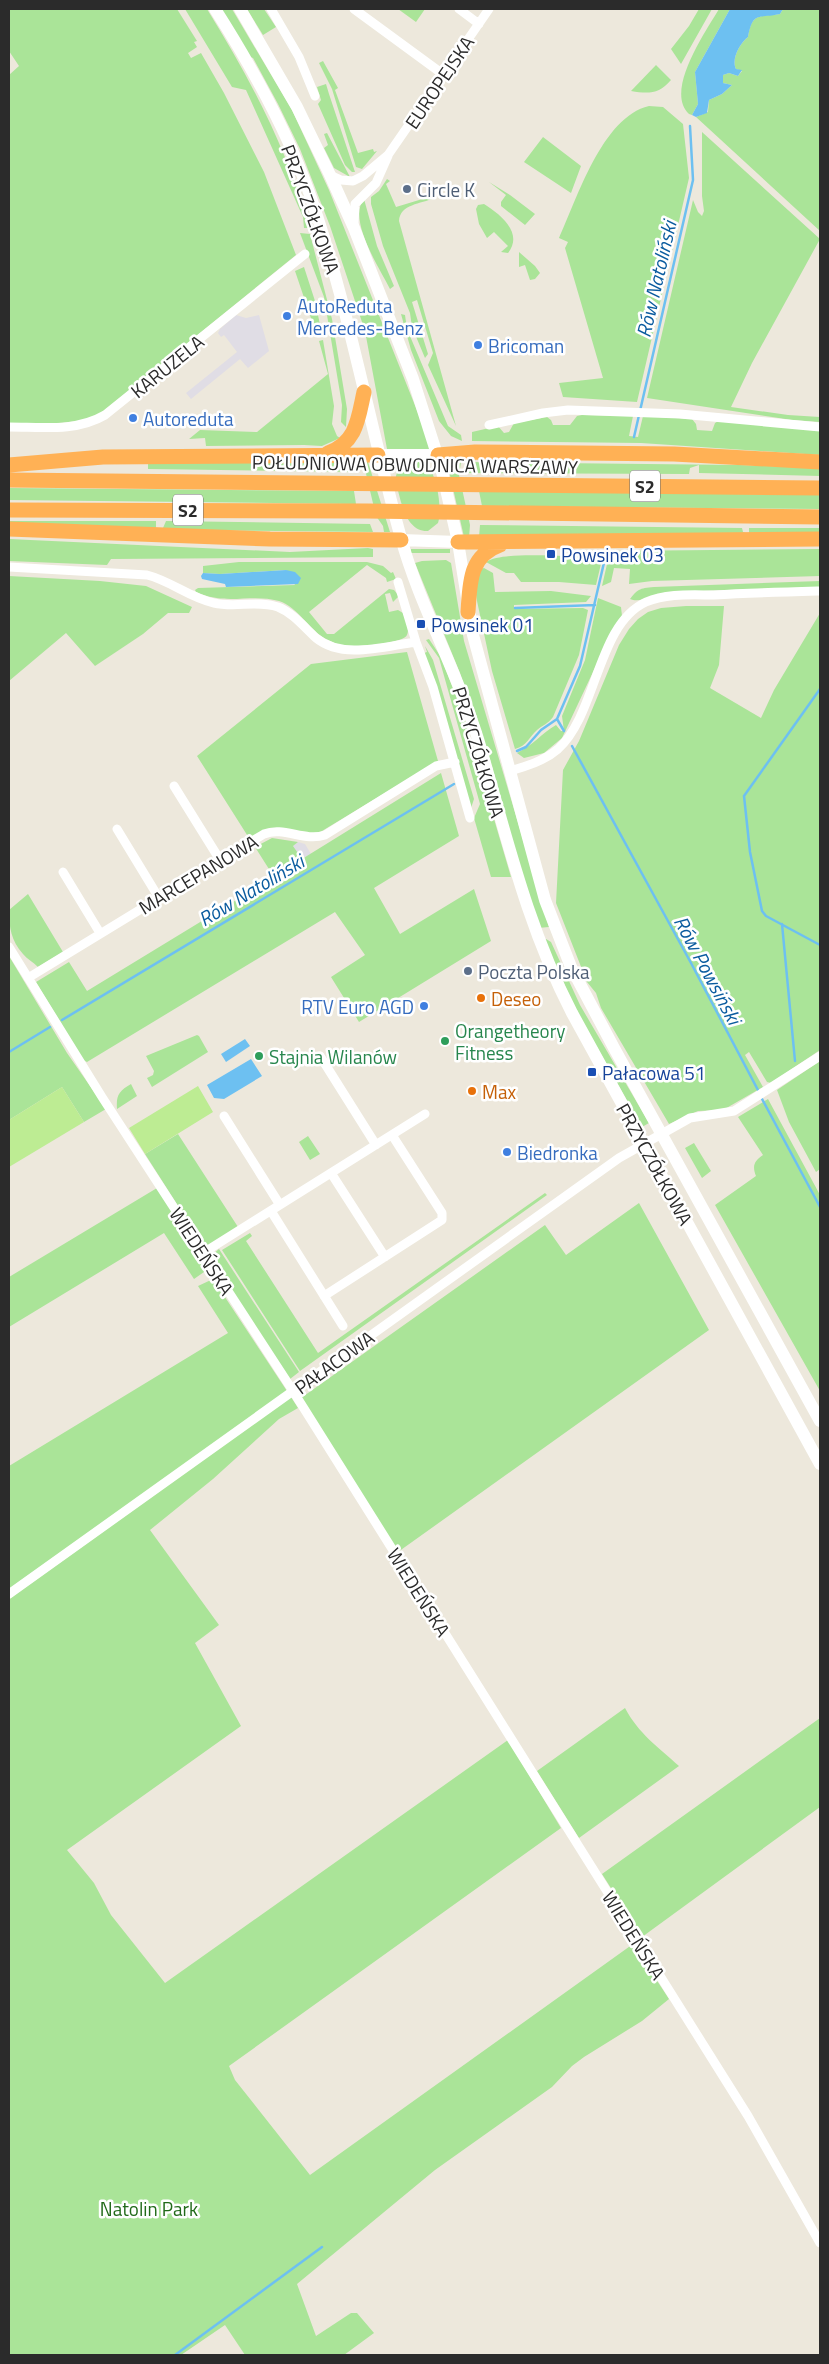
<svg xmlns="http://www.w3.org/2000/svg" width="829" height="2364" font-family="'Titillium Web',sans-serif">
<style>
.industrial{fill:#e0dde5}
.green{fill:#aae498}
.pitch{fill:#bdec93}
.water{fill:#6dc0f1}
.lines{fill:none;stroke-linecap:round;stroke-linejoin:round}
.stream{stroke:#6dc0f1;stroke-width:2.5}
.minor{stroke:#fff;stroke-width:9}
.secondary{stroke:#fff;stroke-width:12}
.motorway{stroke:#ffb155;stroke-width:15}
.service-dot{fill:#5c6f8a;stroke:#fff;stroke-width:2}
.shop-dot{fill:#3f7fe0;stroke:#fff;stroke-width:2}
.transit-dot{fill:#1a4fb4;stroke:#fff;stroke-width:2}
.food-dot{fill:#e8710a;stroke:#fff;stroke-width:2}
.leisure-dot{fill:#2e9e5b;stroke:#fff;stroke-width:2}
.labels{text-anchor:middle;dominant-baseline:central;stroke-width:5;stroke-linejoin:round;paint-order:stroke}
.shield{fill:#fff;stroke:#6b6b6b;stroke-width:1}
.shield-label{font-size:18px;font-weight:bold;fill:#2b2b2b}
.street-label{font-size:19px;fill:#2b2b2b;stroke:#fff}
.service-label{font-size:19px;fill:#4e5e75;stroke:#fff;text-anchor:start}
.shop-label{font-size:19px;fill:#366cbe;stroke:#fff;text-anchor:start}
.transit-label{font-size:19px;fill:#164399;stroke:#fff;text-anchor:start}
.food-label{font-size:19px;fill:#c56008;stroke:#fff;text-anchor:start}
.leisure-label{font-size:19px;fill:#27864d;stroke:#fff;text-anchor:start}
.park-label{font-size:19px;fill:#216a19;stroke:#fff}
.water-label{font-size:20px;font-style:italic;fill:#0b5c9f;stroke:#fff}
</style>
<rect width="100%" height="100%" fill="#ede8dc"/>
<path class="industrial" d="M236,315L246,318L259,315L269,351L248,368L240,359L191,399L186,393L237,352L224,335L221,337L218,333L220,329Z
M298,842L305,844L311,854L301,859L293,846Z"/>
<path class="green" d="M9,9H177L197,41L194,42L197,47L188,53L191,58L201,53L224,93L264,172L296,255L99,415L80,421L59,423H9V75L19,66L9,51Z
M185,9H207C249,77 288,149 309,228H304L303,217L246,90L232,87Z
M220,9H232L292,110L329,190L422,423L430,449H387L365,331L330,226L300,149L278,104L253,58L250,57Z
M247,9H264L276,27L263,35Z
M398,9H425L416,22Z
M699,9H712L681,64L671,49L689,26Z
M719,9H730L695,72L698,104L692,115L689,114C664,91 706,31 719,9Z
M783,9H820V231L696,117L708,112L709,100L722,94L732,85L723,83V75L729,73L738,76L742,71L736,69C731,59 740,43 748,37C752,12 759,17 780,14Z
M323,61L338,88L335,90L358,153L373,149L374,152L377,151L362,169L356,167L332,89L319,63Z
M656,65L671,80C659,94 649,94 631,91Z
M326,84L329,94L355,172H352L345,165L318,104L321,100L317,87Z
M649,106L663,107L683,124L689,178L637,402L563,397L559,383L603,378L565,248L568,242L559,238C577,199 602,117 649,106Z
M702,132L820,239L752,363L731,407L788,415L820,417V422L792,420L647,398L693,200L698,212L702,216L704,211L702,196Z
M327,133L350,177L334,168L324,148L328,145L324,134Z
M543,137L581,166L571,193L524,162Z
M387,179L390,181L386,184L396,207L429,197L434,190V198C421,204 400,204 399,221L456,426L428,365L433,353L417,300L412,302L428,354L425,358L412,327L410,313L383,246L371,204V197L379,191Z
M489,182L510,195L535,214L525,225L501,206V202L506,195Z
M364,199L377,246L394,286L390,289C380,269 347,219 364,199Z
M484,204C500,214 524,233 508,253L501,252L508,246L494,232L487,238L479,224L476,209L478,205Z
M300,233L310,234L332,319L347,409L346,427L341,422L342,405L324,297Z
M519,252L535,266L540,273L535,279L530,280L525,265L519,267Z
M304,267L315,301L322,334L317,336L295,271Z
M401,314L405,315L407,329L448,426L461,435L462,441L451,436L439,421L411,350Z
M323,340L334,406L332,424L337,436L340,438L322,446L304,445L206,446L205,438L189,439L200,430L257,432L328,374L319,341Z
M582,415L633,416L629,436L638,437L643,416L692,419L696,424L697,430L712,431L715,423L720,420L820,431V455L641,443L472,441V432L498,426L504,433L509,432L514,423L547,417L551,420L553,425H570L577,416Z
M352,461L357,472L148,469V463Z
M363,461L368,462L390,532H384L383,526L376,516Z
M415,461C421,462 426,463 429,468C438,479 442,511 438,523L428,531C405,532 401,500 396,483C394,470 403,463 415,461Z
M447,462H461L459,475L470,525L469,538L464,537Z
M471,462L739,465L820,468V476L699,473V465L690,468L689,474L465,473Z
M9,488L354,491L356,504L9,500Z
M479,491L820,495V509L482,506Z
M9,521H156V529L163,528L166,521L370,524L373,532L166,530L9,524Z
M480,525L742,528L743,532L749,534V528H820V533L479,537Z
M9,539L290,552L368,548L373,549V557L111,559L107,565L9,561Z
M411,549H450V553H411Z
M820,549V576L652,581L629,584L630,569L614,568L611,582L602,586L610,551Z
M604,551L596,585L559,582H521L514,573H506L486,562C502,552 550,556 569,556V552Z
M446,560L451,563L464,641L549,927L538,928L460,673L415,563L422,561Z
M239,562H367L383,566L391,573L393,572L396,579L387,582L386,578L367,565L309,612L327,634H334L389,589L394,590L399,596L393,602L390,593L385,594L389,612L398,610L403,613C405,619 410,629 407,635C403,644 355,647 345,646C338,645 332,642 326,639C309,630 298,607 279,601C250,593 227,606 196,592L195,590L198,588L295,585L286,570L220,574L203,573V566Z
M484,568L493,573L495,592L551,591L591,596L586,602L514,605V609L583,608L588,610L579,655L553,717C548,724 543,725 537,730C529,737 527,746 515,749L492,671L477,601L474,581L481,569Z
M9,576L100,581L146,586L192,607L189,613H168L143,634L95,666L66,633L9,681Z
M820,581V587L669,592C656,593 641,604 630,599C637,590 639,588 654,587Z
M598,598L621,607L622,616L608,640L562,738L544,753L524,758L517,753C532,746 542,733 556,725L561,731H564L562,716L585,660Z
M686,606H724L719,665L710,688L761,718L774,690L820,613V1050L771,1083L767,1082L749,1052L745,1055L763,1087L723,1110L698,1111L669,1124L601,1008L596,993L587,982L556,903L563,770L579,741L619,645L629,629L638,619L648,612L661,608Z
M429,639L441,657L465,720L511,877H491L474,818L480,804L439,658L426,640Z
M425,646L433,660L474,799L471,808L424,653L427,652Z
M407,652L438,761L317,834L271,828L249,838L197,756L311,664Z
M441,773L459,836L374,888L400,934L474,889L491,941L359,1022L331,977L365,955L335,912L87,1062L83,1060L36,982L69,962L87,991L274,877L255,847L272,838L298,842L293,846L302,859Z
M28,894L63,952L38,967C33,962 27,959 23,954C11,941 9,927 9,910Z
M546,939L551,942L580,1005L649,1123L642,1127L576,1010L544,940Z
M9,956L67,1053L106,1109L84,1122L62,1087L9,1120Z
M197,1035L199,1036L208,1052L152,1087L147,1078L153,1075L154,1071L146,1056Z
M820,1061V1169L816,1172L789,1122L777,1090Z
M131,1084L137,1096L117,1109C116,1095 119,1091 131,1084Z
M768,1099L820,1195V1391L715,1205L756,1176C752,1166 754,1161 763,1155L738,1117Z
M178,1134L238,1227L207,1246L203,1245L145,1154Z
M308,1136L320,1154L310,1160L299,1142Z
M694,1143L711,1171L702,1178L685,1148Z
M157,1188L206,1266L204,1272L194,1279L164,1233L9,1327V1277Z
M545,1193L547,1195L300,1371L222,1250L250,1233L252,1236L246,1241L318,1353Z
M639,1203L709,1330L398,1552L301,1398L545,1225L566,1255Z
M219,1249L299,1372L290,1379L212,1261L213,1254Z
M213,1279L287,1391L9,1589V1466L228,1333L198,1286Z
M291,1397L298,1408L279,1419L213,1479L150,1530L219,1625L195,1643L241,1726L67,1850L94,1883L111,1915L165,1983L508,1740L561,1828L229,2066L235,2080L310,2175L633,1944L669,1999L642,2021L584,2057L572,2066L552,2087L435,2170L297,2284L316,2336L351,2313H357L374,2333L344,2355H245L225,2325L181,2355H9V1599Z
M625,1708C638,1733 659,1748 679,1766L579,1838L537,1771Z
M820,1718V1807L642,1937L602,1874Z"/>
<path class="pitch" d="M198,1086L213,1112L145,1154L129,1128Z
M62,1087L84,1122L9,1167V1120Z"/>
<path class="water" d="M730,9H783L780,14C759,19 753,10 748,37C740,43 731,59 736,69L742,70L738,76L729,73L723,75V83L732,85L722,94L709,100L707,113L696,117L692,115L698,104L695,72Z
M286,570L295,572L301,578L298,584L226,587L225,584L202,579L201,576L203,573L220,574Z
M245,1039L250,1046L226,1062L221,1054Z
M251,1059L262,1076L224,1099L214,1098L207,1085Z"/>
<g class="lines">
<path class="stream" d="M634,437L693,180L690,126
M515,608L595,605
M820,689L744,796L750,852L762,911L766,916L820,945
M557,719L564,731
M572,746L691,963L759,1092
M517,751L526,747L541,730L557,719L580,666L606,554
M782,924L795,1061
M62,1020L454,784
M9,1052L50,1027
M761,1097L820,1207
M175,2355L322,2247"/>
<path class="minor" d="M271,9L299,57L315,96
M354,9L444,75
M459,9L479,24
M330,175L341,180L353,181L363,176L388,155L489,9
M354,224L355,204L376,183L388,156
M489,425L543,413L568,410L680,414L820,427
M9,427C41,427 76,432 105,415L305,254
M9,567L147,575C171,581 190,598 214,603C235,608 257,600 278,607C293,613 304,627 316,638C343,660 385,646 416,642
M398,582L416,642L433,687L470,818
M510,771C527,766 544,761 558,749C597,714 597,624 646,602C667,593 692,595 714,595C749,593 785,592 820,591
M174,786L220,860
M117,829L159,898
M63,872L100,933
M9,947L102,1097L293,1391L748,2116L820,2243
M28,978L264,834C284,826 304,842 325,835L436,766L455,762
M320,1056L376,1145
M224,1116L280,1205
M331,1173L385,1257
M271,1211L343,1326
M203,1253L425,1114
M324,1296L442,1220V1213L392,1135
M9,1594L619,1158L690,1118L734,1111L820,1056"/>
<path class="secondary" d="M215,9C252,67 287,130 310,195C349,307 369,424 401,538C420,607 457,670 478,739C506,833 526,924 572,1013L820,1464
M240,9L297,107L330,175L354,228L413,379L441,467L458,542L473,635L545,900L571,967L614,1048L820,1421
M378,455H438
M401,540L458,542"/>
<path class="motorway" d="M328,453C357,442 358,419 364,392
M438,455L475,452L674,454L820,462
M9,465L103,457L378,455
M9,480L820,488
M9,510L367,511L820,517
M9,529L270,539L401,540
M458,542L820,539
M468,612C470,583 469,556 500,545"/>
</g>
<g class="service-dot">
<circle cx="407" cy="189" r="5"/>
<circle cx="468" cy="971" r="5"/>
</g>
<g class="shop-dot">
<circle cx="287" cy="316" r="5"/>
<circle cx="478" cy="345" r="5"/>
<circle cx="133" cy="418" r="5"/>
<circle cx="424" cy="1006" r="5"/>
<circle cx="507" cy="1152" r="5"/>
</g>
<g class="transit-dot">
<rect x="546" y="549" width="10" height="10" rx="2.5"/>
<rect x="416" y="619" width="10" height="10" rx="2.5"/>
<rect x="587" y="1067" width="10" height="10" rx="2.5"/>
</g>
<g class="food-dot">
<circle cx="481" cy="998" r="5"/>
<circle cx="472" cy="1091" r="5"/>
</g>
<g class="leisure-dot">
<circle cx="445" cy="1041" r="5"/>
<circle cx="259" cy="1056" r="5"/>
</g>
<g class="labels">
<g class="shield">
<rect x="630" y="470.5" width="30" height="31" rx="4"/>
<rect x="173" y="494.5" width="30" height="31" rx="4"/>
</g>
<g class="shield-label">
<text x="645" y="486">S2</text>
<text x="188" y="510">S2</text>
</g>
<g class="street-label">
<text transform="translate(439 82) rotate(-56)">EUROPEJSKA</text>
<text transform="translate(311 209) rotate(70)">PRZYCZÓŁKOWA</text>
<text transform="translate(167 366) rotate(-39)">KARUZELA</text>
<text transform="translate(415 464) rotate(1)">POŁUDNIOWA OBWODNICA WARSZAWY</text>
<text transform="translate(479 752) rotate(73)">PRZYCZÓŁKOWA</text>
<text transform="translate(198 874) rotate(-31)">MARCEPANOWA</text>
<text transform="translate(655 1164) rotate(61)">PRZYCZÓŁKOWA</text>
<text transform="translate(202 1251) rotate(57)">WIEDEŃSKA</text>
<text transform="translate(334 1362) rotate(-36)">PAŁACOWA</text>
<text transform="translate(419 1592) rotate(58)">WIEDEŃSKA</text>
<text transform="translate(634 1935) rotate(58)">WIEDEŃSKA</text>
</g>
<g class="service-label">
<text x="417" y="189">Circle K</text>
<text x="478" y="971">Poczta Polska</text>
</g>
<g class="shop-label">
<text x="297" y="305">AutoReduta<tspan x="297" dy="22">Mercedes-Benz</tspan></text>
<text x="488" y="345">Bricoman</text>
<text x="143" y="418">Autoreduta</text>
<text x="414" y="1006" text-anchor="end">RTV Euro AGD</text>
<text x="517" y="1152">Biedronka</text>
</g>
<g class="transit-label">
<text x="561" y="554">Powsinek 03</text>
<text x="431" y="624">Powsinek 01</text>
<text x="602" y="1072">Pałacowa 51</text>
</g>
<g class="food-label">
<text x="491" y="998">Deseo</text>
<text x="482" y="1091">Max</text>
</g>
<g class="leisure-label">
<text x="455" y="1030">Orangetheory<tspan x="455" dy="22">Fitness</tspan></text>
<text x="269" y="1056">Stajnia Wilanów</text>
</g>
<g class="park-label">
<text x="149" y="2208">Natolin Park</text>
</g>
<g class="water-label">
<text transform="translate(656 279) rotate(-77)">Rów Natoliński</text>
<text transform="translate(251 890) rotate(-31)">Rów Natoliński</text>
<text transform="translate(708 970) rotate(62)">Rów Powsiński</text>
</g>
</g>
<rect width="829" height="2364" fill="none" stroke="#2b2b2b" stroke-width="20"/>
</svg>
